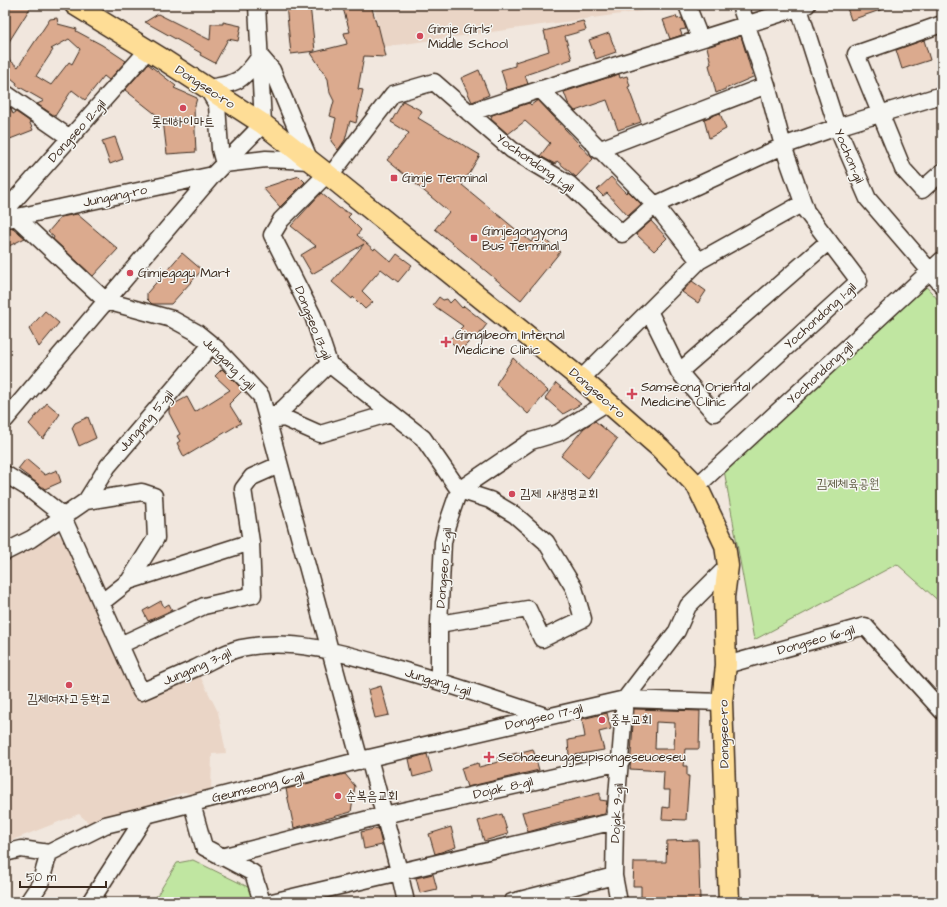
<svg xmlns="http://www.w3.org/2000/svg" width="947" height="907" font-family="'Architects Daughter','Poor Story',sans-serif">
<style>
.built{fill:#ead5c6}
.green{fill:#c0e6a1;stroke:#7e8860}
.building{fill:#dbaa8e;stroke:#3b2a1e;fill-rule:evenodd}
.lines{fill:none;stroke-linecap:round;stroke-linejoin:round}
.minor-casing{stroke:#3b2a1e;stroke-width:19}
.major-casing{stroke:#3b2a1e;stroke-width:23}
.minor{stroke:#f6f6f2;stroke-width:16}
.major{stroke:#fedd96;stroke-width:20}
.poi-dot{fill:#d1495b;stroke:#f6f6f2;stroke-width:1.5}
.labels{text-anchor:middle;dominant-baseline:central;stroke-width:3;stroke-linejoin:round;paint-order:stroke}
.poi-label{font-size:13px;fill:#3b2a1e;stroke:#f6f6f2;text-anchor:start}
.street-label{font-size:13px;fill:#3b2a1e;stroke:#f6f6f2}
.park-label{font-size:13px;fill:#5c593f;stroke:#f6f6f2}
</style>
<rect width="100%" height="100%" fill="#f1e7de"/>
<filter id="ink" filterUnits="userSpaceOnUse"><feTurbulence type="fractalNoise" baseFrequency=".025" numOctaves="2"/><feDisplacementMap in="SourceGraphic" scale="8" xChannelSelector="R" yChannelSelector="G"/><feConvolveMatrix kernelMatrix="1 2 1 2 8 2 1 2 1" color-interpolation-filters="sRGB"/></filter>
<g filter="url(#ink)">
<path class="built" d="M374,5H664L665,8L382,47Z
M54,534L67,539L148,697L200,676L218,712L226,753L212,754L211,792L197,796L185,792L92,826L79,814L5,843V560Z"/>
<path class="green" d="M921,281L942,304V604L897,564L754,640L724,470Z
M193,860L250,888L254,902H153L177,863Z"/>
<path class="building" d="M5,5H32L5,48Z
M286,5H310L315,51L291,54Z
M342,5H371L377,26L378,25L386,57L364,56L358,89L363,90L356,123L350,121L345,140L338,150L331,141L336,118L330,116L334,101L330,93L328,79L311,53L347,44L344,33L350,32Z
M846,5H892V6L851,20Z
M158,14L210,40L211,24H223V22L241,26L238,41L228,39L215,63L200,55L201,53L145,22Z
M676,16L677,19L682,18L686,29L680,30L682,35L670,39L663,20Z
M57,18L58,24L77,29L76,31L102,45L126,61L109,80L104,76L85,100L72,90L55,116L37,104L44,101L16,85L17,83L5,73V56L18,67L50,19ZM69,39L80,49L72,64L69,62L51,85L36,76L53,50L51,49Z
M583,21L586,30L565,36L572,59L525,75L528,84L507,90L501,70L515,66V62L549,51L544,31Z
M609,33L616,52L596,59L589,40Z
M741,36L753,77L716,93L709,65L711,64L707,47Z
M924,40L930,60L902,69L896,50Z
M148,64L176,86L174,88L197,98L194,109L196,152L167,154L163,120L125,90Z
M479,70L489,95L472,102L461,78Z
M619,74L620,78L627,76L630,86L628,87L641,122L618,130L607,100L575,111L568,103L564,92Z
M538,100L593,159L576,177L557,161L555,164L540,156L550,143L525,121L508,134L491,119L492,115L529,103L531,105Z
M403,101L422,111L418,118L480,155L462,185L531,242L538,234L560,252L521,300L435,229L449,212L387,160L409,133L391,122Z
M5,105L11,109L13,114L16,112L29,121L33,130L5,141Z
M720,113L726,129L709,138L704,119Z
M115,137L123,159L110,164L102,141Z
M299,176L305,182L280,207L263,188Z
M611,177L626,193L628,191L641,204L628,216L607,193L603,196L597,190Z
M321,193L339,208L351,214L348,217L361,230L357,235L374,250L375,248L391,262L397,254L412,265L398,282L381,269L362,291L373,302L365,309L353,297L352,299L332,282L364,244L312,274L301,255L316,246L291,226Z
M77,214L118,249L93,276L53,239L54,237L48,232L61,217Z
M651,221L667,238L654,251L636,234Z
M5,228H13L25,238L5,248Z
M182,253L202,270L171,304H152L147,299V293Z
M692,281L706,291L698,303L682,292Z
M439,297L443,300L447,299L450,303L454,299L462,308L464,306L487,324L478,336L476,335L460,351L449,340L463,326L433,305Z
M45,311L59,323L39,347L29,329Z
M513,358L548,391L528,414L496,384Z
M222,369L243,390L229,404L241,423L184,457L177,443L180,441L177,436L180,434L169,413V409L172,405L187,397L195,412L230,390L215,376Z
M556,383L581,404L563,414L545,398Z
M47,403L60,414L43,439L29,424Z
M88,417L96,438L79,446L72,428L75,423Z
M595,421L617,439L588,478L561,456L584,428Z
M26,459L45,475L57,470L61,482L45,489L18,469Z
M161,601L164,607L169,604L172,610L148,621L143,611Z
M381,686L389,715L375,718L368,690Z
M634,709L700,711L699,749H685L683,766H687V776H689L686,820L662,819L663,807L669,808L670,790H663L664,771L630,769ZM656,722L675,723L674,749H655Z
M607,713L611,729L599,732L604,750L569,756L568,740L585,737L582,719Z
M533,749L539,770L467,787L461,768L478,763L479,767L498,762L497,758Z
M427,754L432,772L413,777L409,759Z
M345,774L355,786L351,812L294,828L286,789Z
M600,793V800L607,801L605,814L560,823L528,832L522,812Z
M502,814L508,834L484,841L478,821Z
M451,827L456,847L435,854L429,834Z
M378,828L382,845L364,849L361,832Z
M698,840L700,899L698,902H641V886H633L634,862H666L667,841Z
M433,874L437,889L420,893L416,878Z"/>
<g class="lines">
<defs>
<path id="minor" d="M687,5L700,38
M798,5L837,127L868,199L942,285
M942,24L856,54L903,169L922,190L942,172
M260,56L272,70L310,161L266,159L224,164L220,149L217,105L207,88C237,84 243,81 260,56Z
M540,89L655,205L699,261
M5,93L70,138
M469,113C581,75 694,42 807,5
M598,150L767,85
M327,174L281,220L272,235L313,316L329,364L423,438L459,490L490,500L515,515L546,542L574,588L583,619L542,639L528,609L439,624
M330,176L393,94L434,82L512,150L569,184L622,234L655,205L783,146L837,127L942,95
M5,211L148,50
M16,217L106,301L172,319L196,332L217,349L261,396L360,761
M8,219L213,175
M649,311L679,372L714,413L859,281L806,211L783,146L767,85L740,5
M679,372L829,241
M581,379L699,261L803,203
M5,420L213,175L263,124L257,5
M269,420L284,418L320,434L391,413
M269,420L284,408L329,364
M5,474L28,488L62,515L141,692C159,684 178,676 196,668C211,661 224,652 241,648C295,637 346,654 398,669C447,683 496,700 545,716
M697,486L942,260
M86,501L142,492L154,496L156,538L129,581L101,603
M5,552L31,539L86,501L108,466L211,345
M129,581L251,542
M120,645L204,606L253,595L251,542L243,489L252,477L279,465
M726,665L865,626L942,711
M439,681V624L443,542L447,525L459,490L531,441L558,433L608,402
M369,758L399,871L406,902
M192,804L204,847L253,873L262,902
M5,853L21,849L49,853
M49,853L105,825L146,815
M221,857L384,815L621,762
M28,902L40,884L49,853
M90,902L146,815L369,758L625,699L722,702
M272,902L615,821
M512,902L614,876
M619,902L614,876L615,821L625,699L677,631L688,606L728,566"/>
<path id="major" d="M75,5L161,58L263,124L327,174L581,379L660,448L697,486L725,545L728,566L724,597L726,665L722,702L729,902"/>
</defs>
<use href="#minor" class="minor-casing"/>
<use href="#major" class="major-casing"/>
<use href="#minor" class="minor"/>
<use href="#major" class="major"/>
</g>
</g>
<g class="poi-dot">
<circle cx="420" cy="36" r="4"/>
<circle cx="183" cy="108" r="4"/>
<rect x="390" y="174" width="8" height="8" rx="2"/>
<rect x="470" y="234" width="8" height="8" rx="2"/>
<circle cx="130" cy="273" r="4"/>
<path d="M444 336h4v4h4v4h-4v4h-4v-4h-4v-4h4z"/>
<path d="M630 388h4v4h4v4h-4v4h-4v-4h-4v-4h4z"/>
<circle cx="512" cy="494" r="4"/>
<circle cx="69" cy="685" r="4"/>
<circle cx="602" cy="720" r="4"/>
<path d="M487 751h4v4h4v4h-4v4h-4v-4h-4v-4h4z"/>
<circle cx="338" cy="796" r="4"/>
</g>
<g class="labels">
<g class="poi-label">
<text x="428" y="29">Gimje Girls'<tspan x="428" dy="15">Middle School</tspan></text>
<text x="183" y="122" text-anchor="middle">롯데하이마트</text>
<text x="402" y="178">Gimje Terminal</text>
<text x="482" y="231">Gimjegongyong<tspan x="482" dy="15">Bus Terminal</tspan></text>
<text x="138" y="273">Gimjegagu Mart</text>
<text x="455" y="335">Gimgibeom Internal<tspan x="455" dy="15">Medicine Clinic</tspan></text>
<text x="641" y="387">Samseong Oriental<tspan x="641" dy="15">Medicine Clinic</tspan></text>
<text x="520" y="494">김제 새생명교회</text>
<text x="69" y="699" text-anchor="middle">김제여자고등학교</text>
<text x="610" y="720">중부교회</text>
<text x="498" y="757">Seohaeeunggeupisongeseuoeseu</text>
<text x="346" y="796">순복음교회</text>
</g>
<g class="street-label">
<text transform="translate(205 87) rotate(33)">Dongseo-ro</text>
<text transform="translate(77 131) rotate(-48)">Dongseo 12-gil</text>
<text transform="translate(849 156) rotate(67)">Yochon-gil</text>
<text transform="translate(535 163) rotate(35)">Yochondong 1-gil</text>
<text transform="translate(115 196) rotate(-12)">Jungang-ro</text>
<text transform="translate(820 316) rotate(-42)">Yochondong 1-gil</text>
<text transform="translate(313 323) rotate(68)">Dongseo 13-gil</text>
<text transform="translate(229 364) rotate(45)">Jungang 1-gil</text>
<text transform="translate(820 373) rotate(-43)">Yochondong-gil</text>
<text transform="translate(597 393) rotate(41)">Dongseo-ro</text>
<text transform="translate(146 421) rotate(-49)">Jungang 5-gil</text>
<text transform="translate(444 568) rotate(-85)">Dongseo 15-gil</text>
<text transform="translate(816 640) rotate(-16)">Dongseo 16-gil</text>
<text transform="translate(197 667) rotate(-24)">Jungang 3-gil</text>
<text transform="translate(438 682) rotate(17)">Jungang 1-gil</text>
<text transform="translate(544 717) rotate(-13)">Dongseo 17-gil</text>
<text transform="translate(724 734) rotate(-91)">Dongseo-ro</text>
<text transform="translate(258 787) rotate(-14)">Geumseong 6-gil</text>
<text transform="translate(503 788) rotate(-13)">Dojak 8-gil</text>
<text transform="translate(617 813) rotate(-86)">Dojak 9-gil</text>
</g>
<g class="park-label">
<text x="848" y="484">김제체육공원</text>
</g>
</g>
<rect width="947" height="907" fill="none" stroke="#f6f6f2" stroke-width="20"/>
<rect x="10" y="10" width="927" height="887" fill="none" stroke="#3b2a1e" stroke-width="1.5" filter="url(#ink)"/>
<path d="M20 881v6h86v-6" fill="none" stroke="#3b2a1e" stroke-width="2"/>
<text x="26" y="881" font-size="12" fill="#3b2a1e" stroke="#f6f6f2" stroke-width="3" paint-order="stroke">50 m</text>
</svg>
